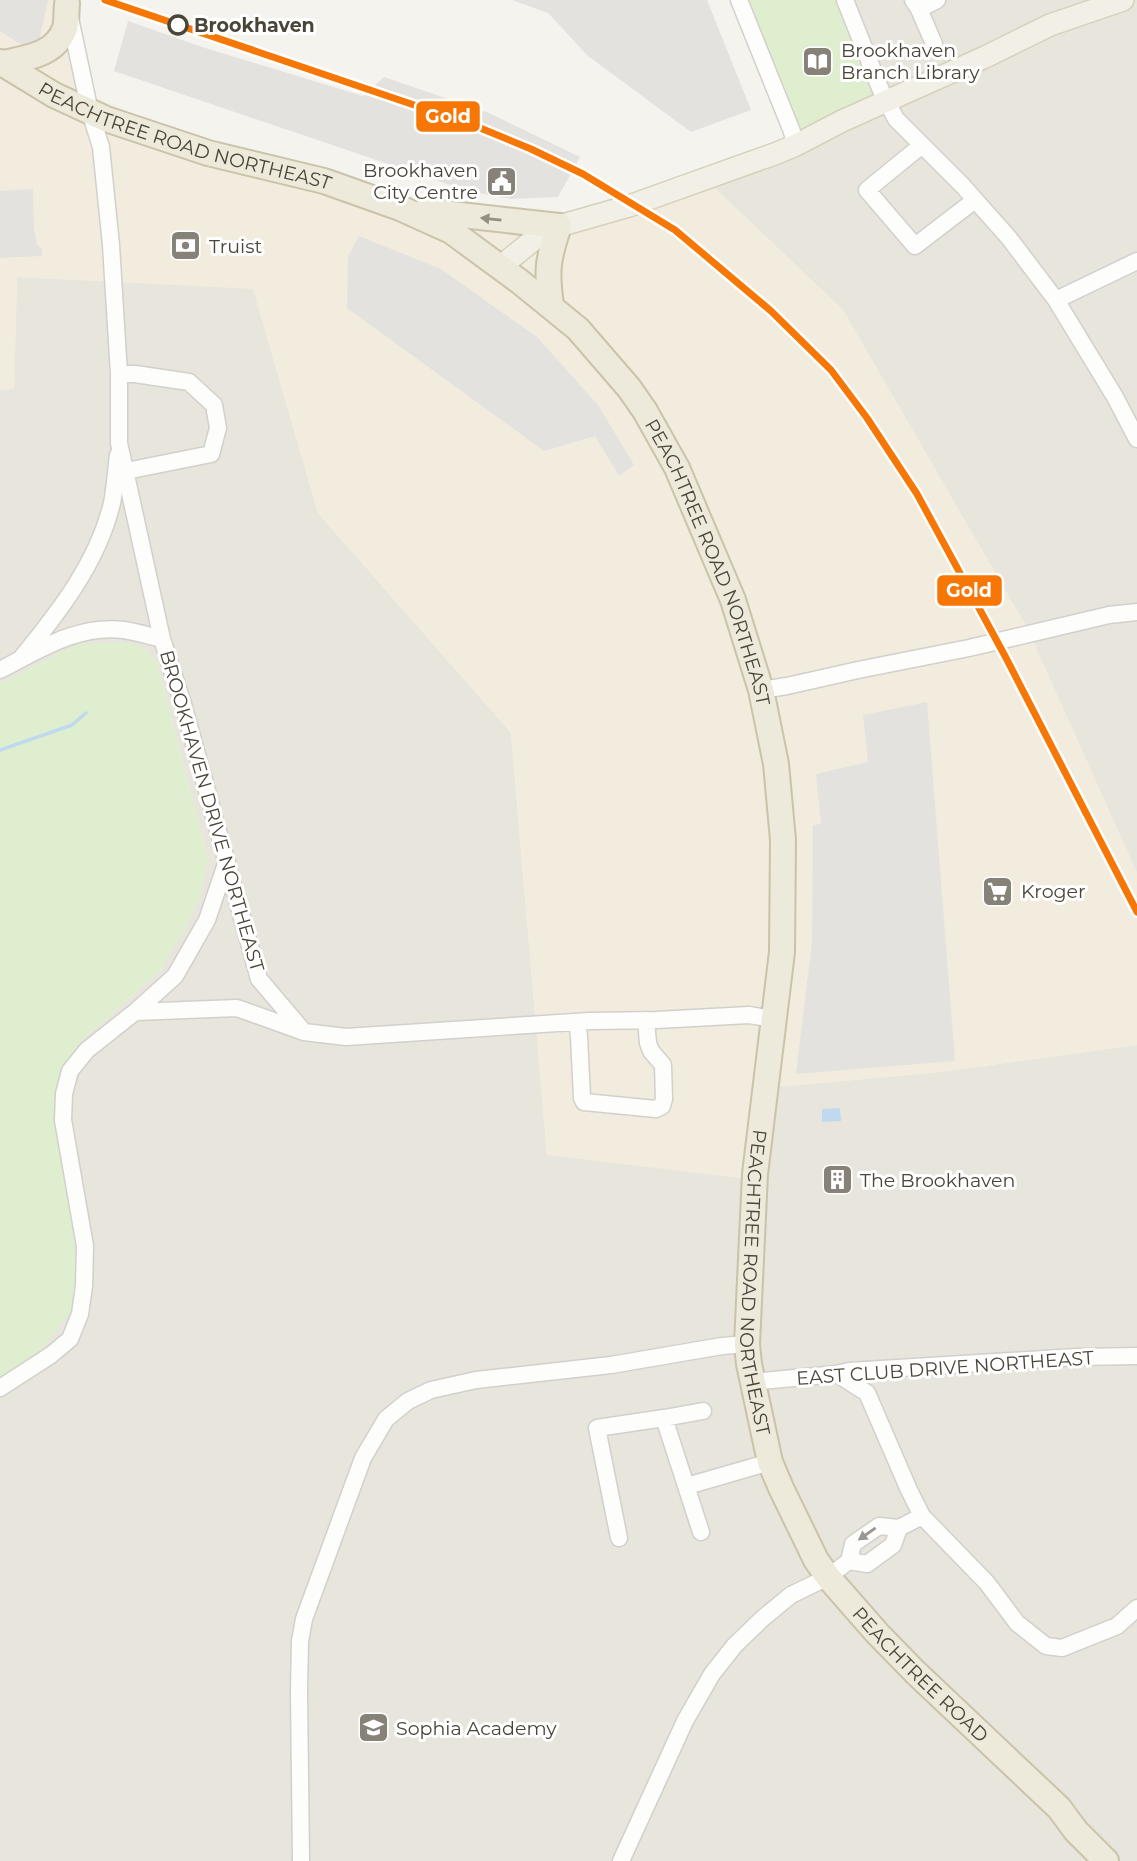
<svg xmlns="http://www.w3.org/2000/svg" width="1137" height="1861" font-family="Montserrat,sans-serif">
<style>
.residential{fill:#e7e5dc}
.commercial{fill:#f2ecdf}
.green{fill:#dfeecf}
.parking{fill:#e3e2de}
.water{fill:#c0d9ef}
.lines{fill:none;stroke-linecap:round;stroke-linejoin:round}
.stream{stroke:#c0d9ef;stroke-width:3.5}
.minor-casing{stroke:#d2d0cb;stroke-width:19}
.major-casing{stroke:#d6d0bc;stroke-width:24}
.highway-casing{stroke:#cbc2aa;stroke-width:28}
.minor{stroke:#fdfdfc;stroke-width:16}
.major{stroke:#f2f0e6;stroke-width:21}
.highway{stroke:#ede9db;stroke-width:24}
.metro-1-casing{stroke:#fff;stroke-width:12}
.metro-1{stroke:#f67705;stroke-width:7}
.oneway{fill:#948f82}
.oneway2{fill:#9b9891}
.stop-dot{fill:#fff;stroke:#4b4539;stroke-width:3.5}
.labels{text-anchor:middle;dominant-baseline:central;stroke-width:6;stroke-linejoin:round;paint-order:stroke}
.stop-label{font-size:19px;font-weight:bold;fill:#4b4539;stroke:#fff;text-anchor:start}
.poi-label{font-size:19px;fill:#4b4539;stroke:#fff;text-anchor:start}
.street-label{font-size:19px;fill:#4b4539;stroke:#fff}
.line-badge{stroke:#fff;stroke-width:2.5}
.badge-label{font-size:19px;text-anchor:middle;font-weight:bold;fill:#fff}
</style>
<rect width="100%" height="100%" fill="#f4f3ee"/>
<path class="residential" d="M847,0H1137V873L1027,628L843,310L704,178L796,145Z
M17,277L253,288L318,513L511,733L547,1155L767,1088L940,1072L1137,1045V1861H0V1382L74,1227L55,1120L59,1074L81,1041L161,970L208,859L157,663L144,648L0,684V390L14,388Z"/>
<path class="commercial" d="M0,0H78L89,95L254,169L409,203L549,223L704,178L843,310L1027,628L1137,873V1045L940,1072L767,1088L747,1179L547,1155L511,733L318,513L253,289L17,277L14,389L0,390Z"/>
<path class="green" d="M745,0H847L881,95L796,145Z
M128,642L144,648L157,663L208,859L199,901L161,970L81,1041L59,1074L55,1120L74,1227L77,1303L36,1356L0,1382V684L76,644Z"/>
<path class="parking" d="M0,0H48L37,50L17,42L0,31Z
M512,0H707L751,110L691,132L588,56L548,13Z
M128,21L202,47L363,96L384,77L489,113L580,157L558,197L511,199L468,191L114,71Z
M33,189L34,229L37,245L42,249V256L0,258V191Z
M359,236L441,269L537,337L598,405L634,465L619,476L595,436L544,451L347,308L348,256Z
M927,702L955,1061L796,1074L812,942L813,825L821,824L816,774L868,762L863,715Z"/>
<path class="water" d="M840,1108L841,1121L822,1122V1109Z"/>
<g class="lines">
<path class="stream" d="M0,750L72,725L86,713"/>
<defs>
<path id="minor" d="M739,0L791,129L796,145
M845,0L882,93L896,119L962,185L1009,238L1056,300L1115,397L1137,439
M913,0L919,9L934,44
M919,9L937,0
M70,18L90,112L101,147L111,245L119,374V443L162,639L183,704L259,979L304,1032L346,1037L589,1021L657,1020L749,1015L773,1019
M922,145L867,190L915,246L975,200
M1056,300L1137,261
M119,374H135L189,382L214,405L218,428L211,454L126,471
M22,657C59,612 98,562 112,503C115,488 116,470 118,455
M0,670C39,650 78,624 124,630C137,632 150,636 162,639
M761,690L787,686L858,670L969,648L1109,615L1137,612
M135,1012L237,1008L304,1032
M577,1022L579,1036L582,1098L584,1102L656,1109L662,1106L664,1099L663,1065L651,1051L648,1043L646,1020
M837,1374L867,1393L909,1490L922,1516L987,1583L1017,1623L1046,1646L1062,1648L1117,1626L1137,1608
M752,1382L837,1374L849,1371L1077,1357L1137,1356
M0,1388L51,1355L70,1339L80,1314L84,1286L85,1246L63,1120L64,1094L70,1071L87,1050L135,1012L175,976L207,920L227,861
M687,1486L770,1462
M701,1532L664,1418L703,1411
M619,1538L597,1428L664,1418
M849,1561L867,1564L893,1545L899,1528
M301,1861L299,1691L300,1641L304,1619L363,1458L386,1419L408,1401L431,1390L476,1380L611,1365L722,1346L747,1344
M621,1861L685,1721L712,1674L735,1645L763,1618L791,1595L828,1577L849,1561L853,1544L879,1526L899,1528L922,1516"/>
<path id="major" d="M500,267L537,237L559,226L629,206L777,153L796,145L842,121L983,58L1050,25L1123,0"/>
<g id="highway">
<path id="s1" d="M0,62L54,95L106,119L208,153L324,181L400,208L451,231L519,281L578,329L629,388L645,411L677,468L733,600L761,690L776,764L783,840L782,952L755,1174L747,1344L749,1364L770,1462L781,1488L816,1560L828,1577L877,1633L915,1672L1059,1808L1076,1831L1106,1861"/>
<path d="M3,63C26,58 56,55 65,28C67,21 66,12 67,4"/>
<path d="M425,211L559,226C548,258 546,271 551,305"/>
</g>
</defs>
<use href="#minor" class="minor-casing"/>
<use href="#major" class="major-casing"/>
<use href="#highway" class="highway-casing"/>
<use href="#minor" class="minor"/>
<use href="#major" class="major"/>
<use href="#highway" class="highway"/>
<defs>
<path id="metro-1" d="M105,0L473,125L531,149L583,174L675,230L771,311L831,370L867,418L917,494L1005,656L1137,912"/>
</defs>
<use href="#metro-1" class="metro-1-casing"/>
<use href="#metro-1" class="metro-1"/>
</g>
<defs><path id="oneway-solid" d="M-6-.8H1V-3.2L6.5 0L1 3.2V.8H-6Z" transform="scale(1.75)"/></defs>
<use class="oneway" href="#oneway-solid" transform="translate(491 219) rotate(-174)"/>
<use class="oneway2" href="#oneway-solid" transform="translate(867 1534) rotate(145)"/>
<defs>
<symbol id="library-square" viewBox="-11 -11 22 22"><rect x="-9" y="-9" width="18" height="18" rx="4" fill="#868278" stroke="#fff"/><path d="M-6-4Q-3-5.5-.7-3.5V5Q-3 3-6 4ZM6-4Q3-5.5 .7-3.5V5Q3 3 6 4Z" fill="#fff"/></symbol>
<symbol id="civic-square" viewBox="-11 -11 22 22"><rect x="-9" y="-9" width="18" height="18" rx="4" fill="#868278" stroke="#fff"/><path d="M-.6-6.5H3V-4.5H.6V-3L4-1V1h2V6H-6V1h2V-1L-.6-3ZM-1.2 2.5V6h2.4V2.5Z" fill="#fff"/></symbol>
<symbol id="bank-square" viewBox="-11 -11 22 22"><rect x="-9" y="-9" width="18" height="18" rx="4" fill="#868278" stroke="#fff"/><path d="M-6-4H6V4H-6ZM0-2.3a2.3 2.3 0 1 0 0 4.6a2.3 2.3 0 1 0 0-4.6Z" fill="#fff"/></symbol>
<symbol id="supermarket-square" viewBox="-11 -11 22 22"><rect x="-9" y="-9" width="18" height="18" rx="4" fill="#868278" stroke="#fff"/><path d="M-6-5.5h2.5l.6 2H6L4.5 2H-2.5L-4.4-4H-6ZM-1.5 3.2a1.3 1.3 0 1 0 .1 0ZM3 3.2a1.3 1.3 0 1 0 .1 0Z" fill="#fff"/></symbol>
<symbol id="building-square" viewBox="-11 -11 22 22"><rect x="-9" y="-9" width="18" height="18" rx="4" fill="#868278" stroke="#fff"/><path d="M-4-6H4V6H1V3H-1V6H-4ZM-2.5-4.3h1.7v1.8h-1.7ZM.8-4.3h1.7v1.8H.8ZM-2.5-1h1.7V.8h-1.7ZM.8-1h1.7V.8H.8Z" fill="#fff"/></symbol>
<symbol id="school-square" viewBox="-11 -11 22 22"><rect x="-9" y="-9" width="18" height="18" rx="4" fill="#868278" stroke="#fff"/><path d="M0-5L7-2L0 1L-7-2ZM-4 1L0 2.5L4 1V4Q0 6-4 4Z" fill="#fff"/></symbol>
</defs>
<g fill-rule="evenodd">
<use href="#library-square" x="800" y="44" width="35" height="35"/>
<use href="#civic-square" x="484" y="164" width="35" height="35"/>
<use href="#bank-square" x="168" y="228" width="35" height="35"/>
<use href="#supermarket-square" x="980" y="874" width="35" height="35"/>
<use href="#building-square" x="820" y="1162" width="35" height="35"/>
<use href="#school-square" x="356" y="1710" width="35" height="35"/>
</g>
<circle class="stop-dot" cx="178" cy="25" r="9"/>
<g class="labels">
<g class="stop-label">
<text x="194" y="25">Brookhaven</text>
</g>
<g class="poi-label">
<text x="841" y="50">Brookhaven<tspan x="841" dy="22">Branch Library</tspan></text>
<text x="478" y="170" text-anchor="end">Brookhaven<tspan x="478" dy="22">City Centre</tspan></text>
<text x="209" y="246">Truist</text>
<text x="1021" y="891">Kroger</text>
<text x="860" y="1180">The Brookhaven</text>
<text x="396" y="1728">Sophia Academy</text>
</g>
<g class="street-label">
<text stroke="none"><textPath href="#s1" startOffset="201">PEACHTREE ROAD NORTHEAST</textPath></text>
<text stroke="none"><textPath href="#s1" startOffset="915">PEACHTREE ROAD NORTHEAST</textPath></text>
<text transform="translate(212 811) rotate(74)">BROOKHAVEN DRIVE NORTHEAST</text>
<text stroke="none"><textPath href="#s1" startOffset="1650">PEACHTREE ROAD NORTHEAST</textPath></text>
<text transform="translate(945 1368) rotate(-4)">EAST CLUB DRIVE NORTHEAST</text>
<text stroke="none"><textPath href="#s1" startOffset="2095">PEACHTREE ROAD</textPath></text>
</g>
</g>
<g class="line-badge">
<rect x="415" y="100" width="66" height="33" rx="7" fill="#f67705"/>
<rect x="936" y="574" width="67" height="33" rx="7" fill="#f67705"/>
</g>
<g class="badge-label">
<text x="448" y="123">Gold</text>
<text x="969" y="597">Gold</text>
</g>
</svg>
